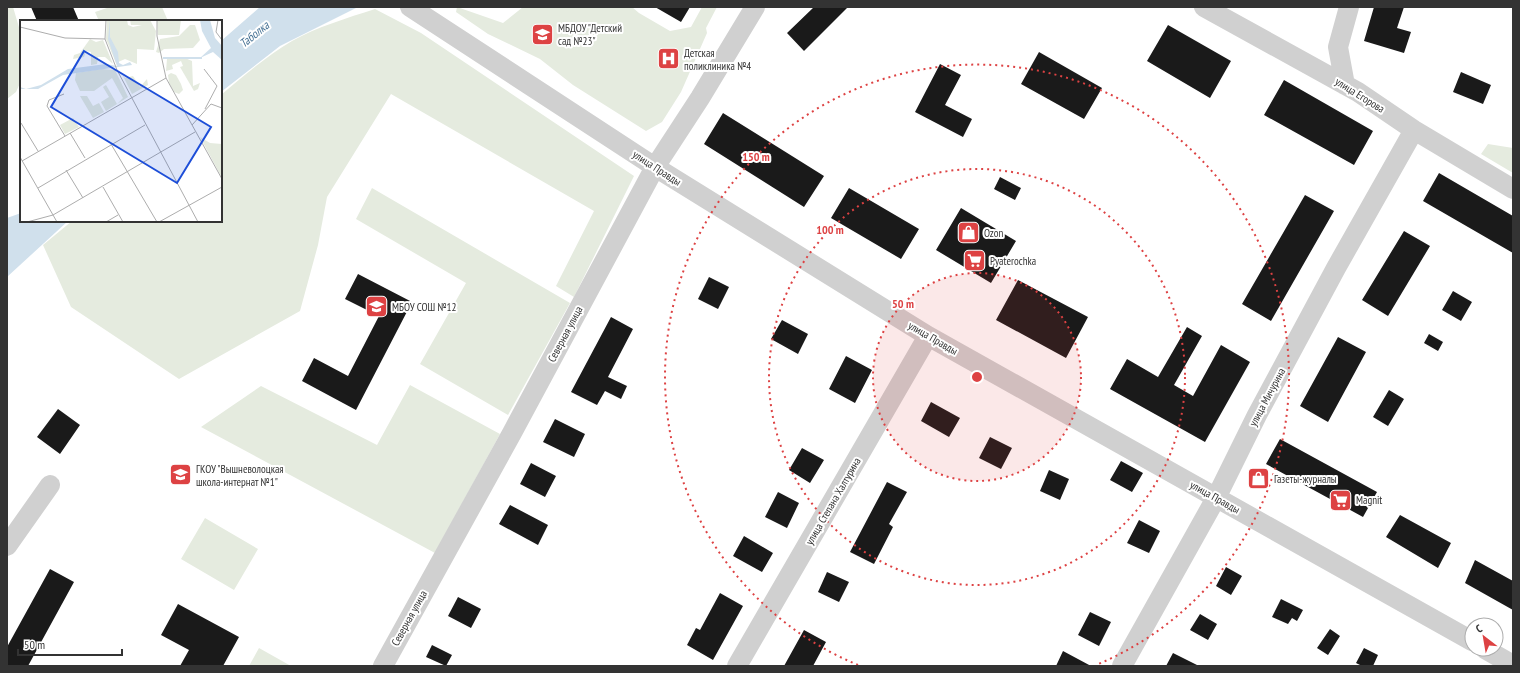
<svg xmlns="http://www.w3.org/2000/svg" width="1520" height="673" font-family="'PT Sans Narrow',sans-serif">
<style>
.green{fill:#e5ebdf}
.water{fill:#d0e0ec}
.building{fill:#1a1a1a}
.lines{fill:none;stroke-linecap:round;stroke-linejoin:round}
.minor{stroke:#d0d0d0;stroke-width:20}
.ring{fill:none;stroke:#dd4243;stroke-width:2;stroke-dasharray:2 4}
.labels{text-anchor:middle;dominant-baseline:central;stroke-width:4;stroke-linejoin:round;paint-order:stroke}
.poi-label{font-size:11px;fill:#333;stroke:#fff;text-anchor:start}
.street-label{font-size:11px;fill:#333;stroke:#fff}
.water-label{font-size:12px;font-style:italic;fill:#436f92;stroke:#fff}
.inset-river{fill:none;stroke:#d0e0ec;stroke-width:2}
.inset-road{fill:none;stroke:#adadad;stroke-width:1}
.view{fill:#1d4ed8;fill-opacity:0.15;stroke:#1d4ed8;stroke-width:2}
.inset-edge{fill:none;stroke:#333;stroke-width:2}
.centre{fill:#dd4243;stroke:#fff;stroke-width:2}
.ring-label{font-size:12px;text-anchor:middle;font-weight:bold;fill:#dd4243;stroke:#fff;stroke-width:4;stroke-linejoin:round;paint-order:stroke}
</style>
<rect width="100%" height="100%" fill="#fff"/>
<path class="green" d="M7,7H13L21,34V81L16,92L7,99Z
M110,7H162L168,21H99L95,12Z
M457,7L503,23L523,7H632L639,13L670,31L691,27L702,7H717L706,28L707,33L681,92L662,122L646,131L573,85L540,59L488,34L456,12Z
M375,9L421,33L634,176L574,297L556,286L594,211L391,94L327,197L318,245L300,311L179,379L71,307L43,245L72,221H221V95C243,76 267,56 292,41C317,27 347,18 375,9Z
M1488,144L1513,148V173L1481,154Z
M372,188L570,303L508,415L420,364L466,283L356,219Z
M410,385L500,434L435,553L201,427L261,386L377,445Z
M205,518L258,549L234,590L181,559Z
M259,648L291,666H249Z"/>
<path class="water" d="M260,7H358L280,46L221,92V41Z
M21,213V221H68L7,277V218Z"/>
<path class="building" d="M31,7H73L79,21H37Z
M655,7H690L681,22Z
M814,7H848L804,51L787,33Z
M1374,7H1404L1397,28L1411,32L1404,53L1364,41Z
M1168,25L1231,61L1210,98L1147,61Z
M1039,52L1102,88L1084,119L1021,84Z
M940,64L961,75L945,105L972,119L963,137L915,112Z
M1461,72L1491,85L1483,104L1453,92Z
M1284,80L1373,131L1354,165L1264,115Z
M723,113L824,176L804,207L704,144Z
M1439,173L1513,216V253L1423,201Z
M1000,177L1021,188L1015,200L994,189Z
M849,188L919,229L901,259L831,218Z
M1305,195L1334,211L1271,321L1242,304Z
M961,208L1016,241L991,283L936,250Z
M1404,231L1430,246L1388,316L1362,300Z
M358,274L412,302L356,410L302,381L314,358L348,376L379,316L345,299Z
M709,277L729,287L718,309L698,299Z
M1018,280L1088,317L1066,358L996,320Z
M1453,291L1472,302L1461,321L1442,310Z
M611,317L633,329L608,377L627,386L621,399L605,391L597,405L571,392Z
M782,320L808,334L798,354L771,339Z
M1187,327L1202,336L1174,385L1193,396L1221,345L1250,362L1205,442L1110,389L1127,359L1158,377Z
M1429,334L1443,342L1438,351L1424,343Z
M1338,337L1366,352L1328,422L1300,406Z
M846,356L872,370L855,403L829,389Z
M1389,390L1404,399L1388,426L1373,417Z
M931,402L960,418L949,437L921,421Z
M58,409L80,425L60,454L37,437Z
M555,419L585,434L574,457L543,442Z
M990,437L1012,448L1001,469L979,458Z
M1280,439L1377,492L1363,517L1266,464Z
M802,448L824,460L810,483L789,470Z
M1121,461L1143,473L1132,492L1110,480Z
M531,463L556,476L545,497L520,484Z
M1049,470L1069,479L1060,500L1040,491Z
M887,482L907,492L889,524L893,527L874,564L850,552Z
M778,492L799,503L787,528L765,517Z
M510,505L548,525L538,545L499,524Z
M1400,515L1451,543L1438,568L1386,537Z
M1139,520L1160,531L1149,553L1127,543Z
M744,536L773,553L762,572L733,556Z
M1475,560L1513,581V610L1465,583Z
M1226,567L1242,576L1231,595L1216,586Z
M50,569L74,582L28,666H7V647Z
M827,572L849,582L839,602L818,592Z
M720,593L743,606L713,660L687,645L696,628L700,630Z
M458,597L481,609L471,628L448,616Z
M1281,599L1303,610L1297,621L1292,618L1288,624L1272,617Z
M178,604L239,637L223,666H180L189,650L161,635Z
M1090,612L1111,622L1099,646L1078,635Z
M1200,614L1217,624L1208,640L1190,630Z
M1330,629L1340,636L1328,655L1317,648Z
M804,630L826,642L813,666H784Z
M432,645L452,655L446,666L426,657Z
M1364,648L1378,655L1373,666H1362L1356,663Z
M1063,651L1091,666H1056Z
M1173,653L1199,666H1166Z"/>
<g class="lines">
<path class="minor" d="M410,7L655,167L928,336L1472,641
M1204,7L1358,92L1414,130L1513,189
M1345,85L1338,47L1349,7
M7,546L50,485
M1485,649L1513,665
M383,666L512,433L655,167L700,98L755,7
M737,666L928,336
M1122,666L1216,498L1257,415L1336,268L1414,130"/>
</g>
<circle cx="977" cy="377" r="104" fill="#dd4243" fill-opacity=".12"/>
<g class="ring">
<circle cx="977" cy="377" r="104"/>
<circle cx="977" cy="377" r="208"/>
<path d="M858 665A312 312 0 1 1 1096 665"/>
</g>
<defs>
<symbol id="school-square" viewBox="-11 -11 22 22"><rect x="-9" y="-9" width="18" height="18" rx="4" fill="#dd4243" stroke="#fff"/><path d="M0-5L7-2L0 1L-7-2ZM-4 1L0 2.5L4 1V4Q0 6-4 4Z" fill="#fff"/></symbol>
<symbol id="hospital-square" viewBox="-11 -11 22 22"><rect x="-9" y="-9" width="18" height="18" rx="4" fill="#dd4243" stroke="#fff"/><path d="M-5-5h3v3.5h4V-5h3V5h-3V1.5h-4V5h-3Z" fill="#fff"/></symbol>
<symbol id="shop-square" viewBox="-11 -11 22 22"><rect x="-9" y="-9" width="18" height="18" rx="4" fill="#dd4243" stroke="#fff"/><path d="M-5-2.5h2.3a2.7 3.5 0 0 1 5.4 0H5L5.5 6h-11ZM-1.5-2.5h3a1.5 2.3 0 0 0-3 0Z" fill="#fff"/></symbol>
<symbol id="supermarket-square" viewBox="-11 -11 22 22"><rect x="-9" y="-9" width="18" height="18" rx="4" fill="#dd4243" stroke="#fff"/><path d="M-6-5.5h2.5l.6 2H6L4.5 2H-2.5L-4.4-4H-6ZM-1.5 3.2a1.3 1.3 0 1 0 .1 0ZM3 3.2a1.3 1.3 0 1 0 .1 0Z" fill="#fff"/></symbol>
</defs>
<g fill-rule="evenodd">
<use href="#school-square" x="530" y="22" width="25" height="25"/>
<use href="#hospital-square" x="656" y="46" width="25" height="25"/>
<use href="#shop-square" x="956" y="220" width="25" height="25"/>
<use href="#supermarket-square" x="962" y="248" width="25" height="25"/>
<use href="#school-square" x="364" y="294" width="25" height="25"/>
<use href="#school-square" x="168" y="462" width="25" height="25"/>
<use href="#shop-square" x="1246" y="466" width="25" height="25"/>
<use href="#supermarket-square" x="1328" y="488" width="25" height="25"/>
</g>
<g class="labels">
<g class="poi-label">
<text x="558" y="28">МБДОУ "Детский<tspan x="558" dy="13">сад №23"</tspan></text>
<text x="684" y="53">Детская<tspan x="684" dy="13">поликлиника №4</tspan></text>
<text x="984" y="233">Ozon</text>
<text x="990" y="261">Pyaterochka</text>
<text x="392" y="307">МБОУ СОШ №12</text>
<text x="196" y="469">ГКОУ "Вышневолоцкая<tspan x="196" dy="13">школа-интернат №1"</tspan></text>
<text x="1274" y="479">Газеты-журналы</text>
<text x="1356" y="500">Magnit</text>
</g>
<g class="street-label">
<text transform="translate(1360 95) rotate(32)">улица Егорова</text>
<text transform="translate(657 168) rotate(33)">улица Правды</text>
<text transform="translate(565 334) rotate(-62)">Северная улица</text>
<text transform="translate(933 338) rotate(30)">улица Правды</text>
<text transform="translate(1267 397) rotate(-62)">улица Мичурина</text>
<text transform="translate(1215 497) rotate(29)">улица Правды</text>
<text transform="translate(833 501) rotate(-60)">улица Степана Халтурина</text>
<text transform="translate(409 618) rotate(-61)">Северная улица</text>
</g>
<g class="water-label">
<text transform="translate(254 34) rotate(-39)">Таболка</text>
</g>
</g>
<g transform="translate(20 20)">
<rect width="202" height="202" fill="#fff"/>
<path d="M87,0H107L108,5L113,7L122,5H111L110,0H130L136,11L134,30L117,29V44L105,39L96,43L86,19ZM137,0H161L159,15H138ZM170,5H175L180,20L173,28L144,29L139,33L136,32L140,19L159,16ZM70,19L76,22L83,20L93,44L85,37H78L77,44L71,45V32L66,31L64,37L53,39L54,35L60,33ZM165,38L172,41L173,66L180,63L178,69L174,71L160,47L163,46L161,41L152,45L153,49L146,51L147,39ZM81,49L95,50L108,77L97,84L103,78L92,58L74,71H60L55,60L56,53ZM151,53L156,55L161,64L163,70L159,74L154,72L149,63L148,55ZM102,54L105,58L113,56L120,67L127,59L128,65L112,74ZM86,65L97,84L86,91L81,82L89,77L83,67ZM60,76H67L73,86L79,83L84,92L73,98ZM53,98L59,107L45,114L40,105ZM180,117L190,123L202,124V158Z" fill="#e5ebdf"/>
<path d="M90,0V17L98,32L99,43L103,45L110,42L112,45L43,55L18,69H0V67L6,69L21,65L48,49L86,44L97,46L88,19ZM180,0H190L195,18L202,26V40L193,32L180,38L191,28L182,11Z" fill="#d0e0ec"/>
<path class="inset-river" d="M143,38H182"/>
<path class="inset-road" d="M86,0L85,19L97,50L178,202M137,0V16L146,58L202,159M198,0L196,12L202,20M0,7L45,18L85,19M184,49L197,66L185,89M44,74L29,80L27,86L45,116M1,103L18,131M172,105L191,84L202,88M50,113L65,138M91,124L137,202M0,137L37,202M2,141L146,58M46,150L63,178M83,167L103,202M18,168L125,105M7,202L33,195L175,112M86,202L98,195M139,202L202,167"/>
<path class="view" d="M64,31L191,107L157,163L31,87Z"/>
<rect width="202" height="202" class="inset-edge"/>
</g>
<circle cx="977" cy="377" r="6" class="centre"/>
<g class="ring-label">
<text x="756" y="161">150 m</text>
<text x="830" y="234">100 m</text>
<text x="903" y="308">50 m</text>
</g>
<rect width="1520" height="673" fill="none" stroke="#333333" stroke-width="16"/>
<g transform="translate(1484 637) rotate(329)"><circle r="19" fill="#ffffff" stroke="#adadad"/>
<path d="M0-3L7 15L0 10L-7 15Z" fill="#dd4243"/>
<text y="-6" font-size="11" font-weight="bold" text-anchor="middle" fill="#333333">С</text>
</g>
<path d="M18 649v6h104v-6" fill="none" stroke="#333333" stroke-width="2"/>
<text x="24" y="649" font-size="12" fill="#333333" stroke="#ffffff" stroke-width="3" paint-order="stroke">50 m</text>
</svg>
